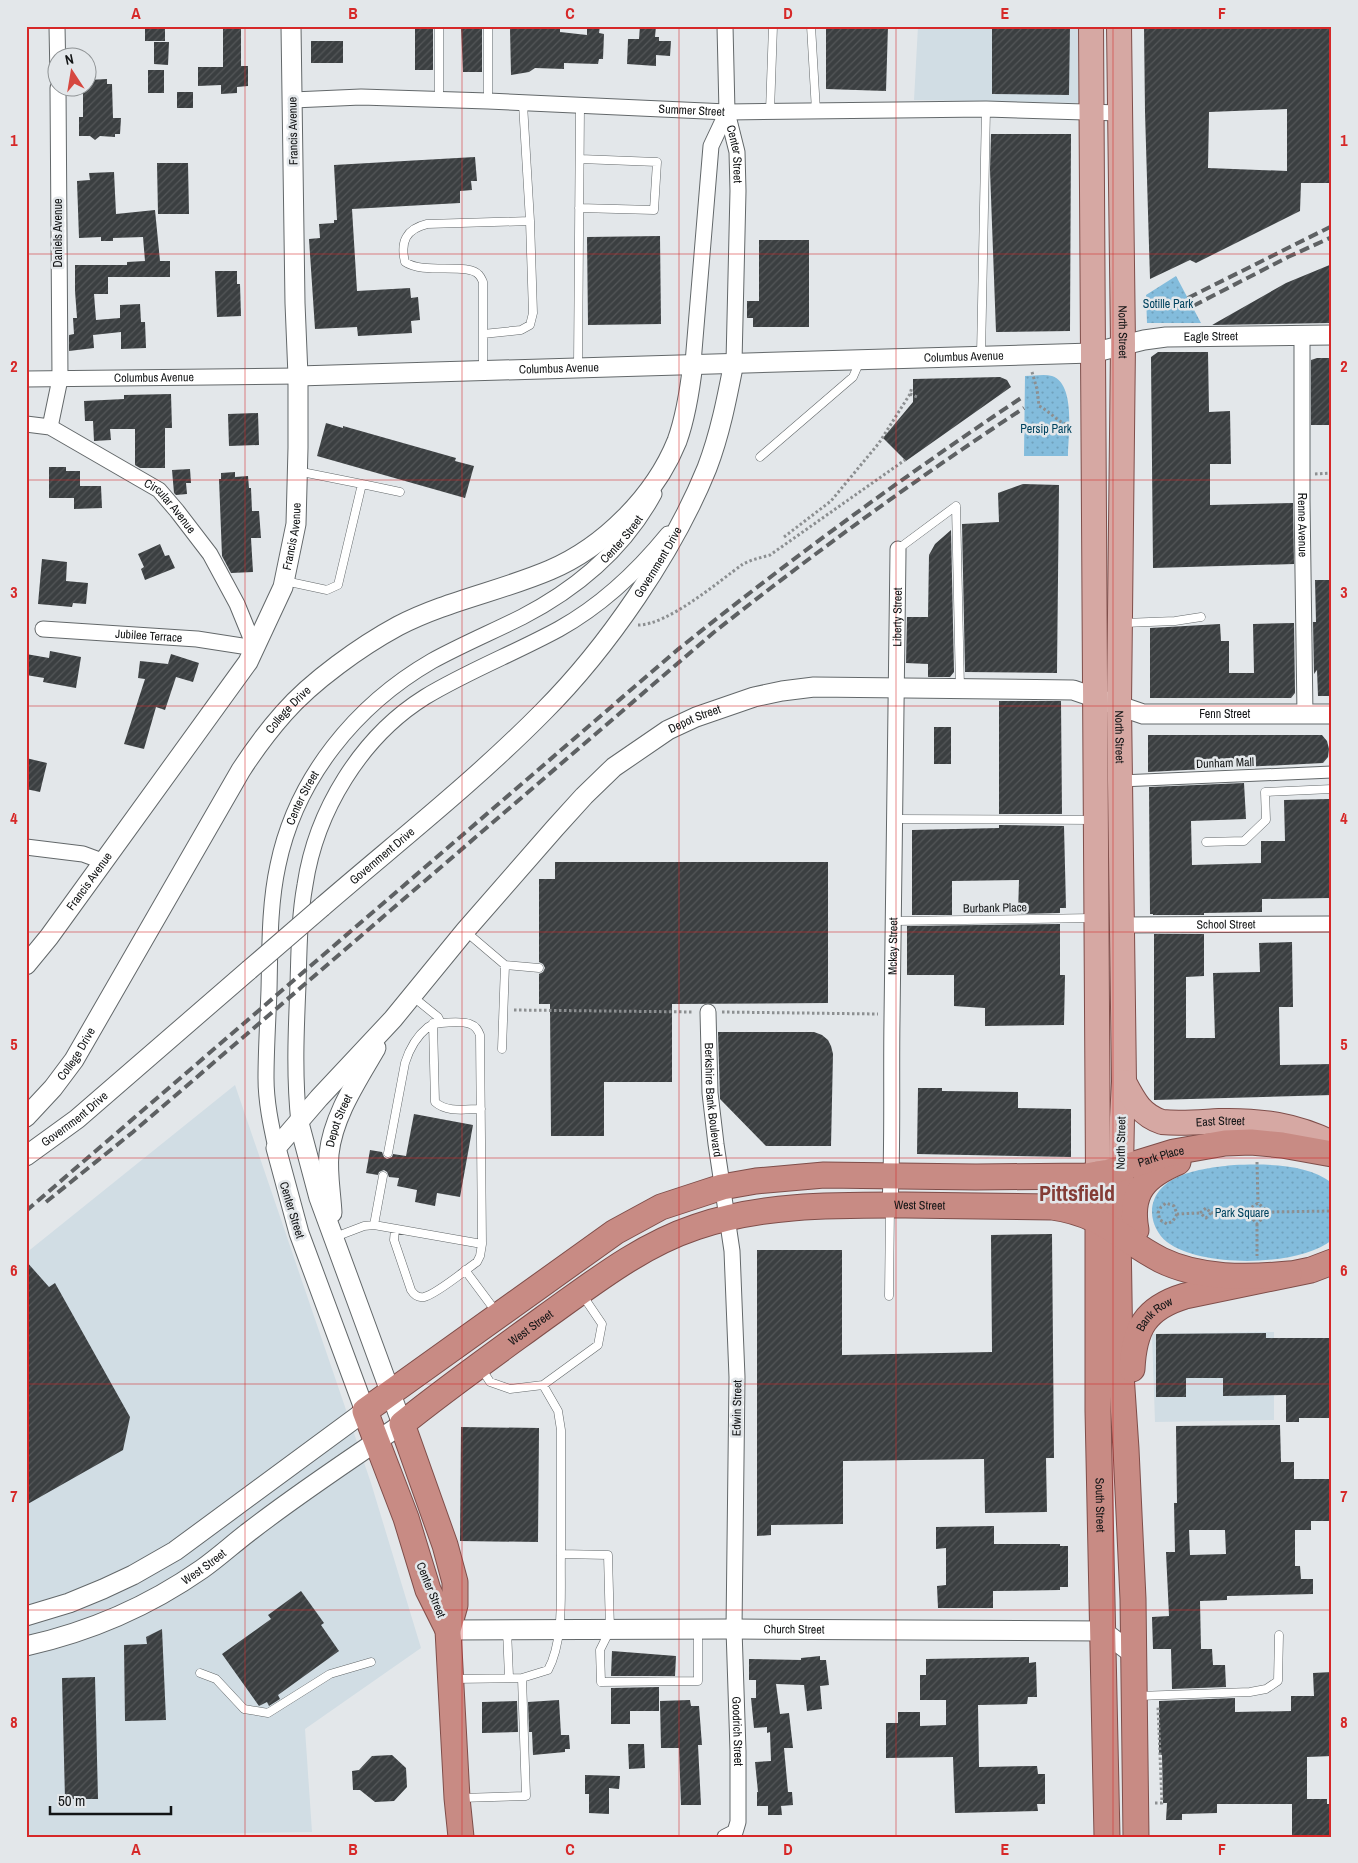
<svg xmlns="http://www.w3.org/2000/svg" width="1358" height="1863" font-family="'Archivo Narrow',sans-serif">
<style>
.built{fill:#d1dde4}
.park{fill:url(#park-dots)}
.building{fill:url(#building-hatch);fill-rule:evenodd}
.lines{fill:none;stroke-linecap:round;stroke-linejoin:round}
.service-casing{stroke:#63686a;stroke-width:9}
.pedestrian-casing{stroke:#63686a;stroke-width:13}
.minor-casing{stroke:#63686a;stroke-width:17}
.tertiary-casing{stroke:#63686a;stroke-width:21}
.primary-casing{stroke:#7f4e4a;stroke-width:26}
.trunk-casing{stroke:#7f4e4a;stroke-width:27}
.path{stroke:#8c8f91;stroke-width:3;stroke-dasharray:2.5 2.5;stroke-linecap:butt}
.service{stroke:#fff;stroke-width:8}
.pedestrian{stroke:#fff;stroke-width:11}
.minor{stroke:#fff;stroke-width:15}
.tertiary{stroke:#fff;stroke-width:19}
.primary{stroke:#d6a8a3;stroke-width:24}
.trunk{stroke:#c88b84;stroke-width:25}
.rail{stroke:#5e6163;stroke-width:4;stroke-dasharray:10 5;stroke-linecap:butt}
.tertiary-bridge-casing{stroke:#63686a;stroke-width:21;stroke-linecap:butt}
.tertiary-bridge{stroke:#fff;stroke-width:19}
.grid{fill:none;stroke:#d62828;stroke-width:1;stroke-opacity:0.55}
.labels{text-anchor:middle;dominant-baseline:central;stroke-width:5;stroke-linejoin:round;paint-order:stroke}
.street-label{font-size:12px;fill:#121415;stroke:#e3e7ea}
.park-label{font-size:12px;fill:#00435f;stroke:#e3e7ea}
.town-label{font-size:22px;font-weight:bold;fill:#843c36;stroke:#e3e7ea}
.neatline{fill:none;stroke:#d62828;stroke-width:2}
.grid-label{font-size:16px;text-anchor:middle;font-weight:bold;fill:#d62828}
</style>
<defs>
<pattern id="park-dots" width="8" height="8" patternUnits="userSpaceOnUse" patternTransform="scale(1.25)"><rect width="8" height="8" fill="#83bcdc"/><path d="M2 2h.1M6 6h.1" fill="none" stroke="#70a1bc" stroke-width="1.8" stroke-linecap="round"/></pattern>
<pattern id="building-hatch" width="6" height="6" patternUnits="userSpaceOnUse" patternTransform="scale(1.25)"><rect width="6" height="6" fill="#3b3f41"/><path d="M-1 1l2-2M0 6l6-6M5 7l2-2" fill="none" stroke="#545759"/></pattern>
</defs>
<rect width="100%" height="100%" fill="#e3e7ea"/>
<path class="built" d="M918,26H1078L1079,103L914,100Z
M235,1085L371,1483L421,1648L305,1729L312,1832L26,1837V1253Z
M1274,1332V1420L1155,1422L1152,1334Z"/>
<path class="park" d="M1176,276L1201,323H1147L1146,295Z
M1025,376C1034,376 1044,374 1052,376C1076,384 1068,436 1068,456H1024Z
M1234,1165C1264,1164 1307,1163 1332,1183V1240C1299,1267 1201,1268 1167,1242C1158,1235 1152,1223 1152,1212C1153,1173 1205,1168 1234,1165Z"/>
<path class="building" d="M145,26H165V41H145Z
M223,26H241V66H248V86L237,87V93L221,94V85L198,86V67H223Z
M415,26H433V70H415Z
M547,26H560V32L587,35V26H600L599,33L604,34L603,59H599L598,64L564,63V69L535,68L529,72L511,75L510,29H547Z
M640,26H656L655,37H659V41H671L670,56L656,55V66L627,64L628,39H639Z
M826,26H888L886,91L826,89Z
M992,26H1070L1069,95L992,94Z
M1144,26H1332V183H1301L1300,211L1196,263L1190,260L1150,279L1145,112ZM1287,109V171L1208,168L1209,112Z
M461,27H482V72H463Z
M311,41H343V63H311Z
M154,42H169L168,65L154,64Z
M148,70H164V93H148Z
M107,79V84H112L113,118H121L120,134H115V137L100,136L95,140L90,136H79V117H83V88H88V80Z
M177,92H193V108H177Z
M991,134H1071L1070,331L996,332L990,170Z
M475,157L477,181H471L472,190L460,191V203L352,209L357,291L410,288L411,298L418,297L420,320L411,321L412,333L358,336L357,327L315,329L309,239L320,238L319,224L334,223V220H337L334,165Z
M157,163H188L189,214H158Z
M114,172L116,214L155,210L160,261H170V277H108V294H94L96,320L120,318V305L140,304L141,322H145L146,348L121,349V332L93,335L94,348L69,351V335L74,334L73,318H77L75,291V265H127V262L145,261L143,237L113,238V241H101V237L79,238L77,181L90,180L89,173Z
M660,236L661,324L588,325L587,237Z
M759,240H809V327H753V318H747V301H759Z
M1332,264V323L1212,325L1286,283Z
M215,271H237V284H240L241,316L217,317Z
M1158,352H1208L1209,412L1230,411L1231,464H1210V505L1293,503L1294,564L1153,568L1151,357Z
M1332,358V425H1311V360L1317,358Z
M1000,377L1007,380L1011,387L906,461L883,438L913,402V379Z
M171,394L172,428H165V468H140L135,465V429H110L111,440L94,441L93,421H85L84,401L124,399V395Z
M258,413L259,445L229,446L228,414Z
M326,423L343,428V426L456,458L455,461L474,466L465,498L317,456Z
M49,467H66V471H80V486H101L102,508L74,509V498H49Z
M190,469L191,483H186L187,494L176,495L174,493L172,470Z
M235,472V477L248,476L249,488H251L252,511H259L261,538H251L253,572L231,573L222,556L219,479H221V473Z
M1023,484L1059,485L1057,673L965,672L962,524L999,522L998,493Z
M951,530L954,672L950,677H928V664L906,663L907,617H928L929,555L935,544Z
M160,544L165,556L169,555L175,568L145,580L141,569L144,567L138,554Z
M42,559L67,562L66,581L88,583L86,604L73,603L72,607L38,604Z
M1315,580H1332V696H1318L1317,670L1314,674L1313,622H1316Z
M1294,623L1295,693L1291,698H1150V628L1220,624L1221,641H1229V673H1254L1253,624Z
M50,651L81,657L76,688L43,682L44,678L26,675V654L49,658Z
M171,654L199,663L193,682L176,677L165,710L156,707L144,749L124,744L145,679L138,678L140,661L168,664Z
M999,701H1061L1062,814H999Z
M934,727H951V764H934Z
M1148,735H1322L1327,741L1329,749L1328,757L1323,763L1148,772Z
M26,758L47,763L40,792L26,789Z
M1244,783L1246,819L1191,821L1192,865L1261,863V841H1285L1284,800L1329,799L1330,898L1262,899V912L1204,913V915H1153V914H1150L1149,787Z
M999,825L1064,826L1066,908H1060V913L1018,914L1019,880L952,881V915H912V830L999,828Z
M555,862H828V1003L672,1004V1082H604V1136H551L550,1004H539V974L543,972L545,968L543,964L539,962V879H555Z
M1060,924V975H1065L1064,1025L985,1026V1008L954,1006V975H907V926Z
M1154,934H1204V976L1186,977V1038H1215L1213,973L1260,972L1259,943L1292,942L1293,1007H1279L1280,1065L1332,1064V1095L1154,1100Z
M718,1032H814L822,1035L828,1040L831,1046L833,1054L831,1146H766L720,1099Z
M918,1088H942V1091L1018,1092V1108L1071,1109V1157L917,1154Z
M414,1114L473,1125L460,1197L437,1193L435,1206L415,1202L417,1190L397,1186L399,1178L389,1177L387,1172L384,1170L379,1172L378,1175L366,1173L370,1150L382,1152L384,1157L387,1159L392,1157L393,1154L406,1156Z
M1052,1234L1054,1458H1046L1047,1512L985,1513L984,1459L843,1461V1524L771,1525V1535L757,1536V1250H842V1355L992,1352L991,1235Z
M26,1261L49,1287L55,1283L130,1417L123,1450L26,1505Z
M1266,1333V1338H1332V1418H1299V1422H1286V1395L1223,1396V1378H1186V1397H1156V1334Z
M1280,1425L1281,1462H1294V1479H1332V1498H1329L1330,1521H1311V1530H1295V1566H1300L1301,1579H1313V1594L1227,1596V1600L1200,1601L1201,1649H1212L1213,1665H1225L1226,1687L1172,1689L1171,1649H1153L1152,1617L1169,1616L1166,1552H1175L1174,1503H1177L1176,1426ZM1189,1530H1225L1226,1554L1190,1555Z
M461,1427L539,1428L538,1542L460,1541Z
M994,1526V1544H1060V1546H1068V1587H1060V1590L993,1591V1608H938L937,1586L946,1585V1548L936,1549V1527Z
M301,1591L324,1623L321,1625L339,1651L278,1695L280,1699L269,1706L267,1702L259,1706L222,1654L271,1619L268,1615Z
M162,1629L166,1720L125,1721L124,1645L147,1644L146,1637Z
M612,1651L676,1656L675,1676H611Z
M820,1656V1660H826L829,1685L820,1686L822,1709L807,1711L804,1685L776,1684L780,1714L789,1713L793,1748H784L788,1792H792L793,1805L781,1806L782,1815H768V1806H757V1792H758L755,1762L771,1761L770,1732L767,1733V1727L754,1728L751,1698H756V1680H749V1659L801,1660V1658Z
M1029,1657V1663L1036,1662L1037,1697H1028L1027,1704L978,1705L979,1767L1037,1766L1038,1774H1045V1804H1037L1038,1811L955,1813L953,1757L886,1758V1723H898V1712H920V1726L946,1725V1700H920V1675H926V1659Z
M1332,1672V1756L1307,1757V1799H1327V1804H1332V1837H1292V1804H1217V1813L1182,1814V1820H1166L1167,1803H1163L1162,1755H1159V1701L1235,1698V1712L1291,1711V1696H1314L1313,1673Z
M95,1677L98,1799H65L62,1678Z
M659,1687V1711H630V1724H611V1688Z
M559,1700L561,1735H569L570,1749H565V1752L533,1755L532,1732H529L528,1702Z
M690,1700L691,1706H699L702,1745H698L701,1805H681L679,1748H661L660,1701Z
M517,1701L518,1732L482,1733V1702Z
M628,1744H644L645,1768L629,1769Z
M392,1755L406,1768L407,1787L394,1801L375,1802L360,1790H353L352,1771L359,1770L372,1756Z
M585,1775L620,1776L619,1789L609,1788V1814L589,1813V1794H585Z"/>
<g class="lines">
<defs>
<path id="service" d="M811,26L816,111
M439,100V26
M488,101V26
M770,111L773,26
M579,208L654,210L657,162L580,159
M483,334L521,330L530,325L533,313L530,221L523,104
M981,355L986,109
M578,367L580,106
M483,370V282C482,280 481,277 479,275C468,262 424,275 405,262C400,242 406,229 427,224L530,221
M760,457L853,377L860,361
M362,484L400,492
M956,506L960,688
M898,549L956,506
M285,581L327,590L338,585L362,484L297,471
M1124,623L1175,621L1201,617
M895,819L1093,820
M1206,842L1244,841L1266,820L1265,792L1332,789
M895,921L1093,918
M465,931L505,965L502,1049
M505,965L539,968
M412,996L438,1017L441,1023
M433,1023L435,1102C447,1113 466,1109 481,1109
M388,1153L405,1063C409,1050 417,1036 428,1027C434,1022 462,1021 470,1024C476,1026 478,1030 480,1035L482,1244L480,1256L477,1262C465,1270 437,1294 424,1297C418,1298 414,1295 411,1290L394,1240L395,1229
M374,1225L383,1176
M335,1237L364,1226L374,1225L482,1244
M465,1270L497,1313
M889,1296L890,1207
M481,1368L490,1382L510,1389L543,1385L598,1345L602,1324L583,1296
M543,1385L558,1411L561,1430V1554
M507,1630L509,1677
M200,1673L216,1679L244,1709L268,1713L330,1674L371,1662
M522,1678L548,1670C565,1639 560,1589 561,1554L608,1555L610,1630L600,1650L601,1682L698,1681V1629
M453,1679L522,1678L526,1796L460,1798
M1138,1696L1250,1692L1266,1689L1278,1681L1279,1635"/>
<path id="pedestrian" d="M1120,781L1332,772"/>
<g id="minor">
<path d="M57,26L58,79"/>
<path id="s1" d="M725,26L727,112L737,152L738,191L734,362"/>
<path id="s2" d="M293,100L361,97L488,101L727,112L986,109L1120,113"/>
<path id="s3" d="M1302,335V500L1305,715"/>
<path d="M693,363L711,146L727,112"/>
<path id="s4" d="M26,379L298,376"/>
<path id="s5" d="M26,424L50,427L159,490L177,511L210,554L237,604L255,648"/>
<path d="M50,427L60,379L58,88"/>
<path id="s6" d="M43,629L197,639L255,648"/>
<path d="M26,847L83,854L102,861"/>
<path id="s7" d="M1121,925L1332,924"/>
<path id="s8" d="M708,1012L710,1093L716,1144L732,1251L737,1377L734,1629L738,1751V1822L735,1832L725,1837"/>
<path d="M299,1123C294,1077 296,1031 298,985C299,952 299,918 305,885C316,811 361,737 425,697C468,671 515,653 559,629C602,605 637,572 668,534"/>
<path id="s9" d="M276,1148C271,1125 266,1102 266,1078C266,1049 268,1019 269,990C270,949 269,906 278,865C296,778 356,705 432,661C461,645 492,632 522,617C578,588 624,549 654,494"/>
<path id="s10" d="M890,1205C893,1143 891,1081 892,1019C894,863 897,706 898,549"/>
</g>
<g id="tertiary">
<path id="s11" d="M298,376L1092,353L1144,340L1166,337L1332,335"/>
<path id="s12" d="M322,907C396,843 474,782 543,712C607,648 673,552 707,468C720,434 727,398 734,362"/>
<path id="s13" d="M26,965L49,937L248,662L283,587L296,524L298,448V376L295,303L291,26"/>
<path id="s14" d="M26,1117L53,1088L74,1060L241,770C254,750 268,731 284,713C312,681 361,646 398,626C446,601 501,591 550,570C604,547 655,496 677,441C686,416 690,389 693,363"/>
<path id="s15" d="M26,1156L77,1119L249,970"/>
<path id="s16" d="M332,1213C331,1193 327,1173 329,1154C333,1116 357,1081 376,1048"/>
<path id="s17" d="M26,1616L69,1603L103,1589L133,1575L175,1551L365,1411L299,1233L276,1148L319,1098L393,1019L465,931L555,828L584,796L614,767L668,730L696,717L754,697L782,691L814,687L1073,690L1143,714H1332"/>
<path id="s18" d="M448,1630L734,1629L1103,1631L1133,1654"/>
<path id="s19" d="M26,1646C89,1632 149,1606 202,1569C219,1557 234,1543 250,1531C299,1493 351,1459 402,1424L319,1198L299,1123"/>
</g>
<g id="primary">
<path d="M1091,26L1098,1174"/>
<path id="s20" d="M1119,26L1123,344L1119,705L1124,1082L1122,1118L1121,1169"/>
<path id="s21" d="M1124,1082C1134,1101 1141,1115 1162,1122C1181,1124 1200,1122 1219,1121C1261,1120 1295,1125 1332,1143"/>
</g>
<g id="trunk">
<path d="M1121,1169L1118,1232L1120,1359L1126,1449L1133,1599L1136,1837"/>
<path id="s22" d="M1098,1174V1411L1107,1837"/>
<path d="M1136,1230C1129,1192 1145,1176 1178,1162"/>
<path id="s23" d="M1132,1369C1134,1329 1145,1308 1185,1296L1311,1270L1332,1262"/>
<path id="s24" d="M448,1630L428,1590L406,1518L365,1411L615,1232L661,1207L722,1187L756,1181L824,1175L976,1177L1086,1176L1109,1172L1174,1152L1225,1143L1251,1142L1282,1145L1332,1154"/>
<path id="s25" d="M461,1837L457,1798L448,1630L455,1605V1582L445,1545L402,1424C448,1387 496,1353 544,1318C592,1284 639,1246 696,1227C763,1204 835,1205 905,1205C954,1206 1003,1206 1052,1207C1103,1214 1120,1239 1161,1260C1200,1279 1248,1278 1289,1274"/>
</g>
</defs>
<use href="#service" class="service-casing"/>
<use href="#pedestrian" class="pedestrian-casing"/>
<use href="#minor" class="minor-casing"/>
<use href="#tertiary" class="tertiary-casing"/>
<use href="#primary" class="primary-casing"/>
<use href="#trunk" class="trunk-casing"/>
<path class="path" d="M1032,372L1037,389L1039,406C1051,412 1058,423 1071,426
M910,394L917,397
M1315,474L1332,473
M784,537L831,501L879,443L910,394L912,387
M638,625C668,625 718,582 743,564L752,560L770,555L905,460
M514,1010L693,1012
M722,1012L878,1014
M1257,1162L1258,1203
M1268,1212L1257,1224L1246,1211L1258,1203L1268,1212L1332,1211
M1211,1213L1206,1218L1200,1213L1206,1208L1211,1213L1246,1211
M1177,1214L1173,1221L1167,1224L1160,1220L1158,1213L1161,1207L1166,1203L1174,1206L1177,1214L1200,1213
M1257,1224V1256
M1155,1803H1162L1158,1707"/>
<use href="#service" class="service"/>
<use href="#pedestrian" class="pedestrian"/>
<use href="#minor" class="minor"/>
<use href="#tertiary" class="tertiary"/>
<use href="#primary" class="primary"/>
<use href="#trunk" class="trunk"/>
<path class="rail" d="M1188,298L1332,226
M1193,306L1288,257L1332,237
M46,1202L133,1132L713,633C814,553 917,478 1024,408
M26,1211L676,651C788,561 904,476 1024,396"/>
<defs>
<path id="tertiary-bridge" d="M249,970L322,907"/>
</defs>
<use href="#tertiary-bridge" class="tertiary-bridge-casing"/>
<use href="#tertiary-bridge" class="tertiary-bridge"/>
</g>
<path class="grid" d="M245,26V1837M462,26V1837M679,26V1837M896,26V1837M1113,26V1837M26,254H1332M26,480H1332M26,706H1332M26,932H1332M26,1158H1332M26,1384H1332M26,1610H1332"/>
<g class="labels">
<g class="street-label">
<text stroke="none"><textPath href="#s2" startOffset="399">Summer Street</textPath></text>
<text transform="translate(293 131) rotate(-91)">Francis Avenue</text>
<text stroke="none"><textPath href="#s1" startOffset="129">Center Street</textPath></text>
<text transform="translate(58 233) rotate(-90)">Daniels Avenue</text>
<text stroke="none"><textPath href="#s20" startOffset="306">North Street</textPath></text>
<text stroke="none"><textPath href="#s11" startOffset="915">Eagle Street</textPath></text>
<text stroke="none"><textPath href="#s11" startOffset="666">Columbus Avenue</textPath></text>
<text stroke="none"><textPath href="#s11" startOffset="261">Columbus Avenue</textPath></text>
<text stroke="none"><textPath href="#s4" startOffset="128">Columbus Avenue</textPath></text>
<text stroke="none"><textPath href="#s5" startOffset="169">Circular Avenue</textPath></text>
<text stroke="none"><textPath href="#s3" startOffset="190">Renne Avenue</textPath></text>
<text stroke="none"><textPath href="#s13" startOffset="510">Francis Avenue</textPath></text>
<text stroke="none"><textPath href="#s9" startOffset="775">Center Street</textPath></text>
<text stroke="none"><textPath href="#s12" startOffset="484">Government Drive</textPath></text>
<text stroke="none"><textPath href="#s10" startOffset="588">Liberty Street</textPath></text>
<text stroke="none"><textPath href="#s6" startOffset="106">Jubilee Terrace</textPath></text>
<text stroke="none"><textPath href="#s14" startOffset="486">College Drive</textPath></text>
<text stroke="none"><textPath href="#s17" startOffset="1820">Fenn Street</textPath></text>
<text stroke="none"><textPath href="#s17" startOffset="1281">Depot Street</textPath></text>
<text stroke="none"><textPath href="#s20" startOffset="711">North Street</textPath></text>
<text transform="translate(1225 763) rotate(-2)">Dunham Mall</text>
<text stroke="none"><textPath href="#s9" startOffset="356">Center Street</textPath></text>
<text stroke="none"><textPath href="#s12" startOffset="79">Government Drive</textPath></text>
<text stroke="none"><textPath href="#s13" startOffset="105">Francis Avenue</textPath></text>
<text transform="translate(995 908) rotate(-1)">Burbank Place</text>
<text stroke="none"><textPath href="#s7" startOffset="105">School Street</textPath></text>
<text stroke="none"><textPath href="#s10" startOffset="259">Mckay Street</textPath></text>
<text stroke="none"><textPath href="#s14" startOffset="81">College Drive</textPath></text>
<text stroke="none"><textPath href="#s8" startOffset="88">Berkshire Bank Boulevard</textPath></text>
<text stroke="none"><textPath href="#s15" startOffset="61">Government Drive</textPath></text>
<text stroke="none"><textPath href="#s16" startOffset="94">Depot Street</textPath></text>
<text stroke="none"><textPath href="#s21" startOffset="115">East Street</textPath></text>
<text transform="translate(1121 1143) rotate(-89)">North Street</text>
<text stroke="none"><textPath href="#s24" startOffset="1101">Park Place</textPath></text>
<text stroke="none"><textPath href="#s25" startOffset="1004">West Street</textPath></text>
<text transform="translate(292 1210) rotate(73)">Center Street</text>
<text stroke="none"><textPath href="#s23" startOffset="62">Bank Row</textPath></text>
<text stroke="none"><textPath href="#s25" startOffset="584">West Street</textPath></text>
<text transform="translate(737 1408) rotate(-89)">Edwin Street</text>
<text stroke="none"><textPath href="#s22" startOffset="331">South Street</textPath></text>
<text stroke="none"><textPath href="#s19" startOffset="196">West Street</textPath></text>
<text transform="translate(431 1590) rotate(68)">Center Street</text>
<text stroke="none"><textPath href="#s18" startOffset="346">Church Street</textPath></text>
<text stroke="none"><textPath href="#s8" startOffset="721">Goodrich Street</textPath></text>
</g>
<g class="park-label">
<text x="1168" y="304">Sotille Park</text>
<text x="1046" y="429">Persip Park</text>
<text x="1242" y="1213">Park Square</text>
</g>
<g class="town-label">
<text x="1077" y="1193">Pittsfield</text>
</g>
</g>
<rect width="1358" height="1863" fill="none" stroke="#e3e7ea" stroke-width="55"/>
<g transform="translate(72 72) rotate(348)"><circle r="24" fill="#e3e7ea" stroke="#8f9395"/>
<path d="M0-4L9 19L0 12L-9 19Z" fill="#d64840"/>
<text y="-8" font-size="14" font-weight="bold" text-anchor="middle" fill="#121415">N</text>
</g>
<path d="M50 1806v8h121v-8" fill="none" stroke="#121415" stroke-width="2.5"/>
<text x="58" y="1806" font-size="15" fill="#121415" stroke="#e3e7ea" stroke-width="4" paint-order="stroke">50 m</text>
<rect x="28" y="28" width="1302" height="1808" class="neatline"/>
<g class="grid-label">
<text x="136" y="19">A</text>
<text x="353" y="19">B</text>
<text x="570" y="19">C</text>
<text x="788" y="19">D</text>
<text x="1005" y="19">E</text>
<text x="1222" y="19">F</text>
<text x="14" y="146">1</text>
<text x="1344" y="146">1</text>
<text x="14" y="372">2</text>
<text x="1344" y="372">2</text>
<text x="14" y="598">3</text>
<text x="1344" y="598">3</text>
<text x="14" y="824">4</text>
<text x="1344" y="824">4</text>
<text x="14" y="1050">5</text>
<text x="1344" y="1050">5</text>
<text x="14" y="1276">6</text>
<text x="1344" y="1276">6</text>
<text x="14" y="1502">7</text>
<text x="1344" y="1502">7</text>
<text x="14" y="1728">8</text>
<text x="1344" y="1728">8</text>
<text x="136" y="1855">A</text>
<text x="353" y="1855">B</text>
<text x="570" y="1855">C</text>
<text x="788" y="1855">D</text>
<text x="1005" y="1855">E</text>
<text x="1222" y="1855">F</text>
</g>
</svg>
